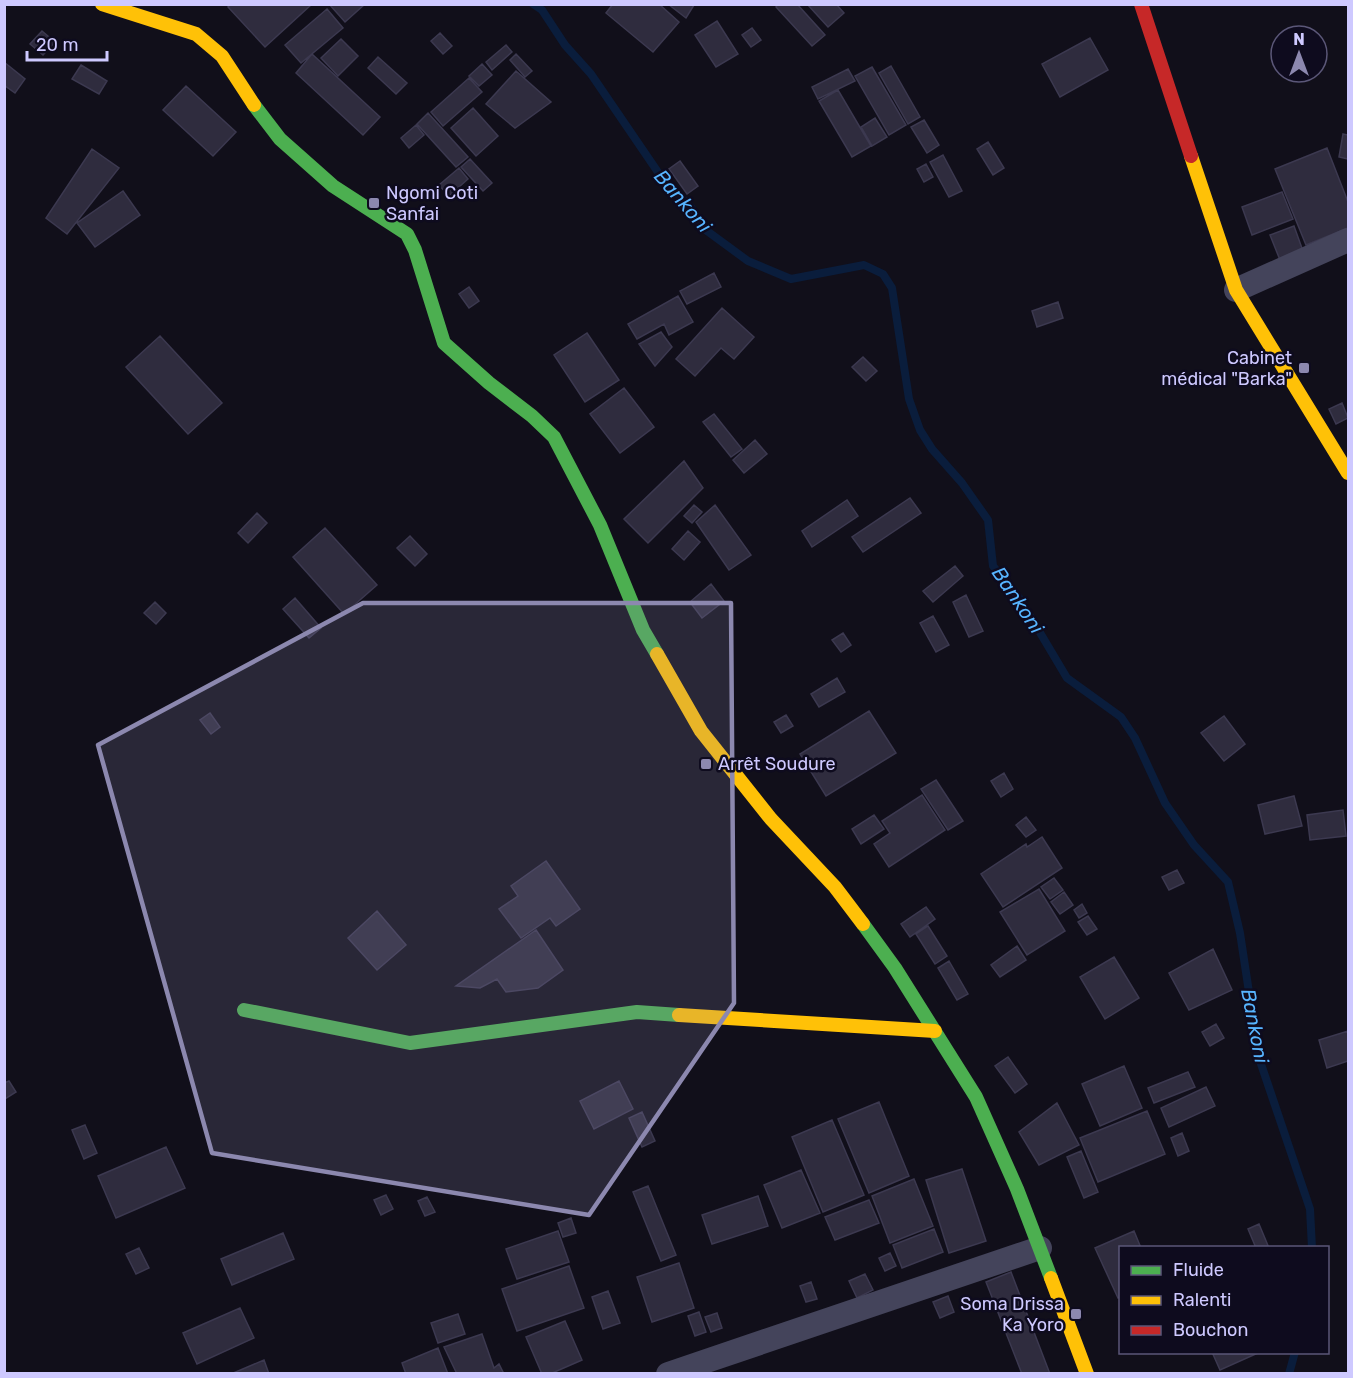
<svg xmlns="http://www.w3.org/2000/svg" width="1353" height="1378" font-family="Rubik,sans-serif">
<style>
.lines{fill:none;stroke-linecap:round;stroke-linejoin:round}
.stream{stroke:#0a1d3c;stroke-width:8}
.building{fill:#2f2c3e;stroke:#3c3950;stroke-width:1.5}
.street{stroke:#44445b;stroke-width:24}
.fast{stroke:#4caf50;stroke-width:14}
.slow{stroke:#ffc107;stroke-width:14}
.jam{stroke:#c62828;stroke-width:14}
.marked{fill:#8c88af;fill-opacity:0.2;stroke:#8c88af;stroke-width:4.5;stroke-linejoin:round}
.poi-dot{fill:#8c88af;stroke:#0e0b1e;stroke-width:2}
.labels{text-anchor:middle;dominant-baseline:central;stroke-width:5;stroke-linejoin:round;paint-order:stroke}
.poi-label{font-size:18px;fill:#cec9ff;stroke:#0e0b1e;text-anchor:start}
.water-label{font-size:20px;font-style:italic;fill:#57b4ff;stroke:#0e0b1e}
</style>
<rect width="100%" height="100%" fill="#110f1a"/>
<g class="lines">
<path class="stream" d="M533,4L542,10L565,45L591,74L664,181L691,207L703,228L748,261L791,279L864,265L883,274L892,288L909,399L920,430L932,449L962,483L988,520L993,566L1020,599L1067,678L1121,717L1135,738L1165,803L1194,845L1228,882L1240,933L1259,1058L1310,1209L1312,1248
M1289,1374L1295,1352"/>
</g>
<path class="building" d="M230,4H312L265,47L228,7Z
M329,4H365L345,22Z
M613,4H659L679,22L653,52L606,13Z
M668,4H694V5L686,18Z
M778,4H797L825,35L812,46L776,7Z
M807,4H836L844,13L828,27Z
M327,9L343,28L301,63L285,45Z
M717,21L738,54L716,67L695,35Z
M752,28L761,40L751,47L742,35Z
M42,31L55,42L43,55L30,44Z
M440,33L452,46L443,54L431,41Z
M1090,38L1108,70L1060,97L1042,64Z
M341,39L358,56L338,76L321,58Z
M506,45L512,52L492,70L486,62Z
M312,54L380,117L363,135L296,73Z
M516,54L532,71L525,77L510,60Z
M378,57L407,83L396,94L368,68Z
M4,62L25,79L15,93L4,85Z
M482,64L492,75L479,86L469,76Z
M81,65L107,81L99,94L72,79Z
M891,66L920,117L908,124L879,73Z
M872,67L906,125L889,135L855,76Z
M848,69L855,81L818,99L812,87Z
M516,71L551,102L515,128L486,104Z
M469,78L482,92L443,126L431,112Z
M186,86L236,132L213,156L163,110Z
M838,90L871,146L852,157L819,101Z
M473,108L498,136L476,156L451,128Z
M428,113L468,157L456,167L417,124Z
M875,118L887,137L872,146L861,127Z
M924,120L939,145L927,153L911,127Z
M416,125L424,135L409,148L401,138Z
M1343,134L1348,135V159L1339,157Z
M988,142L1004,168L993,175L977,149Z
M1327,148L1348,202V228L1306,245L1275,169Z
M92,149L119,168L67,234L46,218Z
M943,155L962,191L949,197L930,162Z
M470,159L492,183L483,191L461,167Z
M680,161L698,186L687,194L669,169Z
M926,164L933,177L924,182L917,169Z
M459,168L468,179L449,196L439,185Z
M123,191L140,215L95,247L77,223Z
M1282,192L1293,219L1252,235L1242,207Z
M1294,226L1303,251L1280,260L1270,235Z
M714,273L721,287L687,304L680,291Z
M469,287L479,301L469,308L459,294Z
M678,296L693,322L669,335L664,324L637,339L628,324Z
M1058,302L1063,318L1037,327L1032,311Z
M722,308L754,337L734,359L721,348L695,376L676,359Z
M661,332L672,347L655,366L639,344Z
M587,333L619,380L585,402L554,355Z
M160,336L222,403L188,434L126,367Z
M863,357L877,371L866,381L852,367Z
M624,388L654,427L620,453L590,414Z
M1342,403L1348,418L1336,424L1329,409Z
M714,414L742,449L731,457L703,422Z
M755,440L767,454L744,473L733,460Z
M684,461L703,488L648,543L624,519Z
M910,498L921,513L863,552L852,537Z
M847,500L858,516L812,547L802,531Z
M694,505L702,512L692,523L684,516Z
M715,505L751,555L729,570L696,522Z
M257,513L267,523L248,543L238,533Z
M325,528L377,585L344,614L293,557Z
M688,531L700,542L684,560L672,549Z
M410,536L427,554L415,566L397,548Z
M955,566L963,576L933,602L923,591Z
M711,584L724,601L702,618L690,602Z
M966,595L983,631L969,637L953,602Z
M295,598L321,628L309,638L283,609Z
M155,602L166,613L156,624L144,613Z
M933,616L949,645L936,652L920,623Z
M843,633L851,645L841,652L832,640Z
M837,678L845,692L819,707L811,694Z
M869,711L896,753L826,796L800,754Z
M210,713L220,727L211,734L200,720Z
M786,715L793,726L781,733L774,722Z
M1224,716L1245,744L1224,761L1201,733Z
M1004,773L1013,789L1001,797L991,781Z
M936,780L963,821L948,830L921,789Z
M922,795L945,830L889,867L874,844L890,833L882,821Z
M1294,796L1302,826L1265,834L1258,805Z
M1343,810L1346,836L1310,840L1307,815Z
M874,815L884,829L861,844L852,829Z
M1026,817L1036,830L1026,837L1016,825Z
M1042,837L1062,868L1003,907L981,874L1026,844L1027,847Z
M546,861L580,909L556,926L550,918L521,938L499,909L518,896L511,886Z
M1177,870L1184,883L1169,890L1162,877Z
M1054,878L1063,890L1050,899L1041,887Z
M1039,889L1065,931L1027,955L1000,912Z
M1064,892L1073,905L1060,914L1051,902Z
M1082,904L1087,913L1079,918L1074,910Z
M926,907L935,919L910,937L901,924Z
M377,911L406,945L377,970L348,938Z
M1088,916L1097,929L1087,935L1078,922Z
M928,926L947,956L935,964L916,934Z
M536,930L563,970L538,988L506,992L497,979L480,988L456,986Z
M1017,946L1026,960L1000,977L991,965Z
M1213,949L1232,990L1189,1010L1169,973Z
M1114,957L1139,998L1105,1019L1080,977Z
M949,961L968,994L957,1000L938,968Z
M1216,1024L1224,1038L1210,1046L1202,1032Z
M1348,1031V1061L1327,1068L1319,1040Z
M1008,1057L1027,1084L1015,1093L995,1066Z
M1124,1066L1142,1108L1100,1126L1082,1084Z
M1188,1072L1195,1087L1154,1103L1148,1088Z
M9,1081L16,1092L5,1099L4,1083Z
M619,1081L633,1109L594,1129L580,1101Z
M1206,1087L1215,1106L1169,1127L1161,1108Z
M879,1102L909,1176L869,1193L838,1119Z
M1057,1103L1079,1145L1039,1165L1019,1132Z
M1147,1111L1165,1154L1098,1182L1080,1138Z
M642,1112L655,1141L642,1147L629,1118Z
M832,1120L864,1195L823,1212L792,1137Z
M85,1125L97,1153L84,1159L72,1130Z
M1182,1133L1189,1151L1178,1156L1171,1138Z
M166,1147L185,1188L116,1218L98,1176Z
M1081,1151L1098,1192L1084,1198L1067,1157Z
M962,1169L986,1241L949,1253L926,1180Z
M801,1170L820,1213L782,1228L764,1185Z
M914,1179L933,1226L890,1243L872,1196Z
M648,1186L676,1255L661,1261L633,1192Z
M386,1195L393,1209L381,1215L374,1200Z
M758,1196L768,1226L712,1244L702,1215Z
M427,1197L435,1212L425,1216L418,1201Z
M869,1200L879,1223L835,1240L825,1217Z
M571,1218L576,1233L563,1237L558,1223Z
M1259,1224L1269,1248H1256L1248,1229Z
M934,1229L943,1252L902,1268L893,1245Z
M558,1231L569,1262L517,1279L506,1249Z
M1134,1231L1141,1248H1120V1297L1118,1298L1095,1248Z
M283,1233L294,1259L232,1285L221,1259Z
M139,1248L149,1268L136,1274L126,1254Z
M890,1253L896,1266L885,1271L879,1258Z
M679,1263L694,1308L652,1322L637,1277Z
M569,1266L584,1308L517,1331L502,1289Z
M1011,1272L1050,1374H1022L986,1282Z
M865,1274L873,1290L857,1298L849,1281Z
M811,1282L817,1299L806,1302L800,1286Z
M608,1291L620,1323L603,1329L592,1297Z
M948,1296L954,1312L940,1318L933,1302Z
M240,1308L254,1338L197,1364L183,1333Z
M699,1312L706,1332L695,1336L688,1316Z
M717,1313L722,1328L711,1332L705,1317Z
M458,1314L465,1334L438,1343L431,1323Z
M565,1321L582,1360L550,1374H542L526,1337Z
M482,1334L494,1368L499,1364L504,1374H457L444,1347Z
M438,1348L448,1374H406L402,1363Z
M1212,1352H1258V1353L1220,1370Z
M264,1360L269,1374H231Z"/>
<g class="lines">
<path class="street" d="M1236,290L1348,240
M668,1374L1040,1248"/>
<path class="fast" d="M254,105L280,139L333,186L407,234L415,250L444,343L489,383L532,416L554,437L600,525L643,630L657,654
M863,924L895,968L976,1097L1017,1189L1051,1278
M244,1010L410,1043L637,1012L679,1015"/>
<path class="slow" d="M102,4L196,34L222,56L254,105
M1191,156L1236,290L1348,473
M657,654L701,731L771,819L835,887L863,924
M679,1015L935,1031
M1051,1278L1087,1374"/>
<path class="jam" d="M1141,4L1191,156"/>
</g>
<path class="marked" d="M363,603H731L734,1003L589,1215L212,1153L98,745Z"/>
<g class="poi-dot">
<rect x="368" y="197" width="12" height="12" rx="3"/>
<rect x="1298" y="362" width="12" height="12" rx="3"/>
<rect x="700" y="758" width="12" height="12" rx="3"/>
<rect x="1070" y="1308" width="12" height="12" rx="3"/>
</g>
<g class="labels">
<g class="poi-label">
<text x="386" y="193">Ngomi Coti<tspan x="386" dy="21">Sanfai</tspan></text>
<text x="1292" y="358" text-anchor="end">Cabinet<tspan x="1292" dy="21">médical "Barka"</tspan></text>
<text x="718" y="764">Arrêt Soudure</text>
<text x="1064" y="1304" text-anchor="end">Soma Drissa<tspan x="1064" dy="21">Ka Yoro</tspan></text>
</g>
<g class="water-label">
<text transform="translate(683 201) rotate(49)">Bankoni</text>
<text transform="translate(1018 600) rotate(56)">Bankoni</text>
<text transform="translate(1255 1026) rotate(79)">Bankoni</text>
</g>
</g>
<rect width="1353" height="1378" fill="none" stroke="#cec9ff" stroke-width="12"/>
<rect x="1119" y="1246" width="210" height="108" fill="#0e0b1e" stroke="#5b5778" stroke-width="1.5"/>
<rect x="1131" y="1266" width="30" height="9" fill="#4caf50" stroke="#5b5778" stroke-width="1.5"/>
<text x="1173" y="1276" font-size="18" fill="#cec9ff">Fluide</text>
<rect x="1131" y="1296" width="30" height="9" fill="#ffc107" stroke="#5b5778" stroke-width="1.5"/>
<text x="1173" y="1306" font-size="18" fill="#cec9ff">Ralenti</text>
<rect x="1131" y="1326" width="30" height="9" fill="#c62828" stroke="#5b5778" stroke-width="1.5"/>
<text x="1173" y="1336" font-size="18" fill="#cec9ff">Bouchon</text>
<g transform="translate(1299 54)"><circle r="28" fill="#0e0b1e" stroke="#5b5778" stroke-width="1.5"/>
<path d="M0-4.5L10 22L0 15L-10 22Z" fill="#8c88af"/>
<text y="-9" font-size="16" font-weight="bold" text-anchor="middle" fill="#cec9ff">N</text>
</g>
<path d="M27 51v9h80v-9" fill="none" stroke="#cec9ff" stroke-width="3"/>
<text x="36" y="51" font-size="18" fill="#cec9ff" stroke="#0e0b1e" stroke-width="4.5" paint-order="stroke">20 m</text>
</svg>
